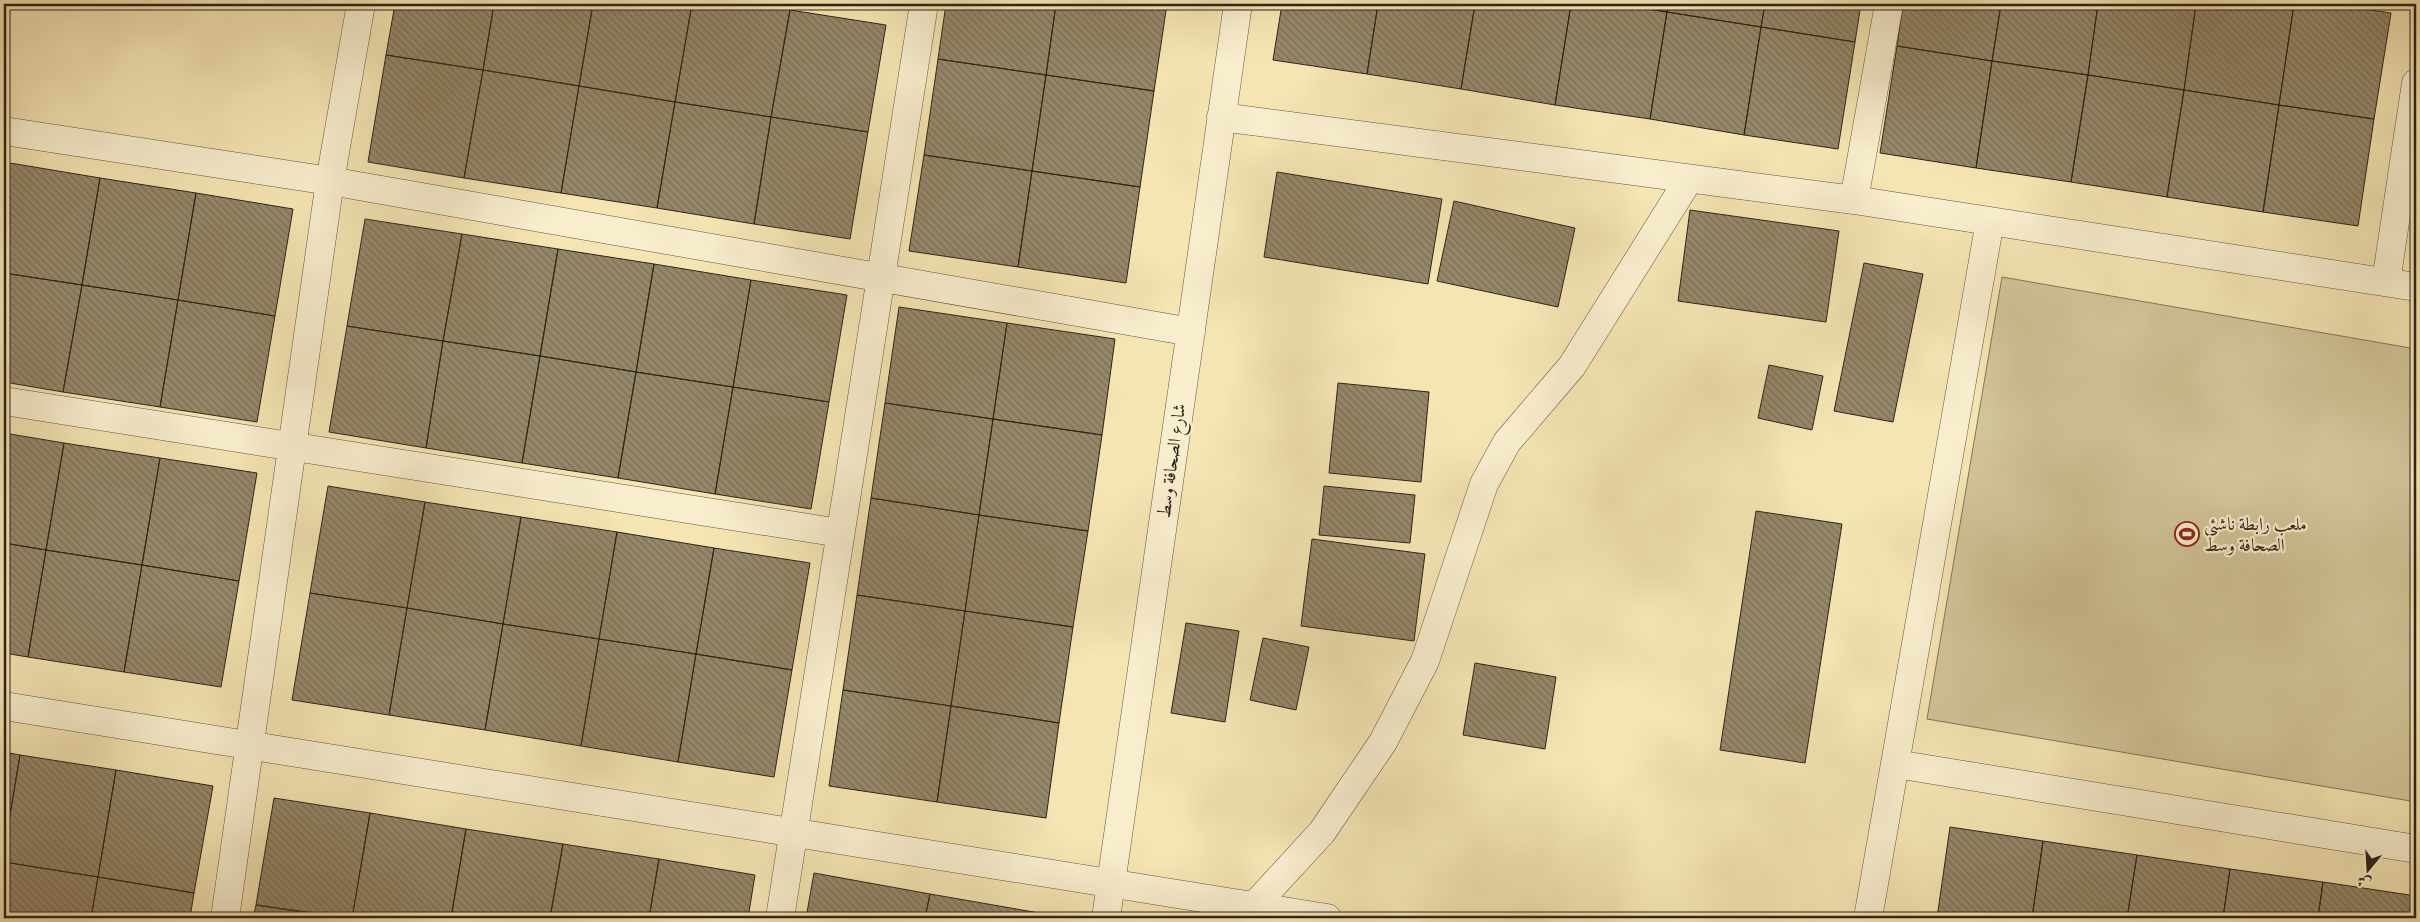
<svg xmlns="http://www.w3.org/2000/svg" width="2420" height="922" font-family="'IM FELL French Canon',Amiri,serif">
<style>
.grass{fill:#d2c499;stroke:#80745a}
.building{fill:url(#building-back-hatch);stroke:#2e231a}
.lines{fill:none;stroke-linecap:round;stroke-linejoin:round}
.minor-casing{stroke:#605440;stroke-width:29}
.minor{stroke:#f8eece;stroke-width:28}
.labels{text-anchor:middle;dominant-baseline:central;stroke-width:4.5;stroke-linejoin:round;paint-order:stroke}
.street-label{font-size:18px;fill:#2e231a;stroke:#f8eece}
.poi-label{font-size:18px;fill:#2e231a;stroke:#f8eece;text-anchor:start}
</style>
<defs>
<pattern id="building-back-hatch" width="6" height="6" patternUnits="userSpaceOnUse" patternTransform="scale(1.25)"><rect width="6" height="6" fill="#95886a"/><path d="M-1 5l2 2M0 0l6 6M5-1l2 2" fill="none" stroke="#7a6f56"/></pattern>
</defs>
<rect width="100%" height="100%" fill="#f4e5b3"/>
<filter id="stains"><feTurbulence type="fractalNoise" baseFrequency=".004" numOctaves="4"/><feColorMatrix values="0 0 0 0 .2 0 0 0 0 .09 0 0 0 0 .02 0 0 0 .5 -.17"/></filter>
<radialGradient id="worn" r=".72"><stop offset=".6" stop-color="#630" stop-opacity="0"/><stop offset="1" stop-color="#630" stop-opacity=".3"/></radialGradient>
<path class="grass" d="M2002,277L2416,349V802L1927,719Z"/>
<path class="building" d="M395,4H494L483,70L386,55Z
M494,4H593L579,86L483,70Z
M593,4H692L675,102L579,86Z
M692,4H753L790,10L771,117L675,102Z
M946,4H1056L1046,75L938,59Z
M1056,4H1167L1154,91L1046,75Z
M1282,4H1378L1367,74L1273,60Z
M1378,4H1475L1461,89L1367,74Z
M1475,4H1571L1555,105L1461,89Z
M1571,4H1616L1667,12L1650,119L1555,105Z
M1616,4H1668L1667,12Z
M1668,4H1765L1761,27L1667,12Z
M1765,4H1861L1855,42L1761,27Z
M1903,4H2001L1992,61L1897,46Z
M2001,4H2098L2088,75L1992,61Z
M2098,4H2196L2184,90L2088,75Z
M2196,4H2294L2279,105L2184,90Z
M2294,4H2332L2391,13L2374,119L2279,105Z
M790,10L886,25L868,132L771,117Z
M1667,12L1761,27L1744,135L1650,119Z
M1761,27L1855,42L1838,149L1744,135Z
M1897,46L1992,61L1976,168L1880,153Z
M386,55L483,70L464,178L368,162Z
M938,59L1046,75L1032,171L924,155Z
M1992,61L2088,75L2071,182L1976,168Z
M483,70L579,86L561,193L464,178Z
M1046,75L1154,91L1140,187L1032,171Z
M2088,75L2184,90L2167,197L2071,182Z
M579,86L675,102L657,208L561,193Z
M2184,90L2279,105L2263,212L2167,197Z
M675,102L771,117L754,224L657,208Z
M2279,105L2374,119L2358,226L2263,212Z
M771,117L868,132L850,239L754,224Z
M924,155L1032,171L1018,267L909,251Z
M4,162L100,178L82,285L4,273Z
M1032,171L1140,187L1126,283L1018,267Z
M1277,172L1442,199L1428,284L1264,257Z
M100,178L196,193L178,300L82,285Z
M196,193L293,209L275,316L178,300Z
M1454,201L1575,228L1558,307L1437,281Z
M1690,210L1839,231L1826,322L1678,301Z
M365,219L462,234L443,341L347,326Z
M462,234L558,249L540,356L443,341Z
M558,249L654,264L636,372L540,356Z
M1864,263L1923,274L1893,422L1834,411Z
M654,264L751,280L733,387L636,372Z
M4,273L82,285L63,392L4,382Z
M751,280L847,295L829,402L733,387Z
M82,285L178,300L160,407L63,392Z
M178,300L275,316L257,422L160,407Z
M899,307L1007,323L993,419L885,403Z
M1007,323L1115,339L1102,435L993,419Z
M347,326L443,341L426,448L329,432Z
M443,341L540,356L522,463L426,448Z
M540,356L636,372L618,478L522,463Z
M1769,365L1823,376L1812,430L1758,418Z
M636,372L733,387L715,494L618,478Z
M1338,383L1429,392L1421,482L1329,473Z
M733,387L829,402L811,509L715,494Z
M885,403L993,419L979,515L871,498Z
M993,419L1102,435L1088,531L979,515Z
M4,433L64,443L46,550L4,543Z
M64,443L160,458L142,565L46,550Z
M160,458L257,473L239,581L142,565Z
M328,486L425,502L407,608L310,593Z
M1324,486L1415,495L1410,543L1319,535Z
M871,498L979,515L965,611L857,595Z
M425,502L521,517L503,624L407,608Z
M1756,511L1842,524L1805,763L1720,750Z
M979,515L1088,531L1073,627L965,611Z
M521,517L617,532L599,639L503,624Z
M617,532L714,548L696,654L599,639Z
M1312,539L1425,554L1414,641L1301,626Z
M4,543L46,550L28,657L4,653Z
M714,548L810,563L792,670L696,654Z
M46,550L142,565L124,672L28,657Z
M142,565L239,581L221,687L124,672Z
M310,593L407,608L389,715L292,700Z
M857,595L965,611L951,706L843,690Z
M407,608L503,624L485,730L389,715Z
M965,611L1073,627L1059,723L951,706Z
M1186,623L1239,631L1225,722L1171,713Z
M503,624L599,639L581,746L485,730Z
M1263,638L1309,647L1296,710L1250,700Z
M599,639L696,654L678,762L581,746Z
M696,654L792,670L774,777L678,762Z
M1475,663L1556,677L1545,749L1463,735Z
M843,690L951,706L937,802L829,786Z
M951,706L1059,723L1046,818L937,802Z
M4,752L20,755L4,851Z
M20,755L116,770L98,877L4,862V851Z
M116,770L213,786L194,893L98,877Z
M274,798L370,813L352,918L256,905Z
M370,813L466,829L451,918H352Z
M1950,827L2043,841L2032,918H1937Z
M466,829L563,844L550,918H451Z
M2043,841L2137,855L2127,918H2032Z
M563,844L659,859L649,918H550Z
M2137,855L2230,869L2223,918H2127Z
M659,859L755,875L748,918H649Z
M4,862L98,877L91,918H4Z
M2230,869L2323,882L2318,918H2223Z
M814,873L930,894L925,918H806Z
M98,877L194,893L190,918H91Z
M2323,882L2416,896L2413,918H2318Z
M930,894L1045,914V918H925Z
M256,905L340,918H253Z"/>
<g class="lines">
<defs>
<path id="minor" d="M1221,117L1854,200L2416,287
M4,131L330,181L1191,332
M1854,200L1889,4
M2386,282L2416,83
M4,401L840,533
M4,706L1327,918
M1896,764L2416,849
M1254,906L1322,832L1383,742L1425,661L1484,484L1507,442L1572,366L1689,179
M225,918L330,181L361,4
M780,918L924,4
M1106,918L1238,4
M1868,918L1990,221"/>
</defs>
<use href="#minor" class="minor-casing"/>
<use href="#minor" class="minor"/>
</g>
<defs>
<symbol id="stadium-ring" viewBox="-11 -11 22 22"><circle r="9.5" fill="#f8eece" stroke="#8f2418" stroke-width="1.5"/><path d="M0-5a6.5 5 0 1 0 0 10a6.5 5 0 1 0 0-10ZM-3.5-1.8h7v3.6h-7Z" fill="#8f2418"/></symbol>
</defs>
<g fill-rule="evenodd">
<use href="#stadium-ring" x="2173" y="520" width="28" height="28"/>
</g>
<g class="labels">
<g class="street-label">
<text transform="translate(1172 461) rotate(-82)">شارع الصحافة وسط</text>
</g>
<g class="poi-label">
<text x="2204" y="524">ملعب رابطة ناشئي<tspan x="2204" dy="21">الصحافة وسط</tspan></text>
</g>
</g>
<rect width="2420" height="922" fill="none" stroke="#f4e5b3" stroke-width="20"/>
<rect x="5" y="5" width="2410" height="912" fill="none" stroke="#2e231a" stroke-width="2.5"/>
<rect x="10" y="10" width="2400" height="902" fill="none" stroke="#2e231a"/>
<g transform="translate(2368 870) rotate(198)" stroke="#f8eece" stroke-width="4" paint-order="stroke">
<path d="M0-4L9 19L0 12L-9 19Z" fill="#2e231a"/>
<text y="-8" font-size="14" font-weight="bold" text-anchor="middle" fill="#2e231a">ش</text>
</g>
<rect width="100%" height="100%" filter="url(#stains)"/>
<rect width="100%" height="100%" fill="url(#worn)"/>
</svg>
